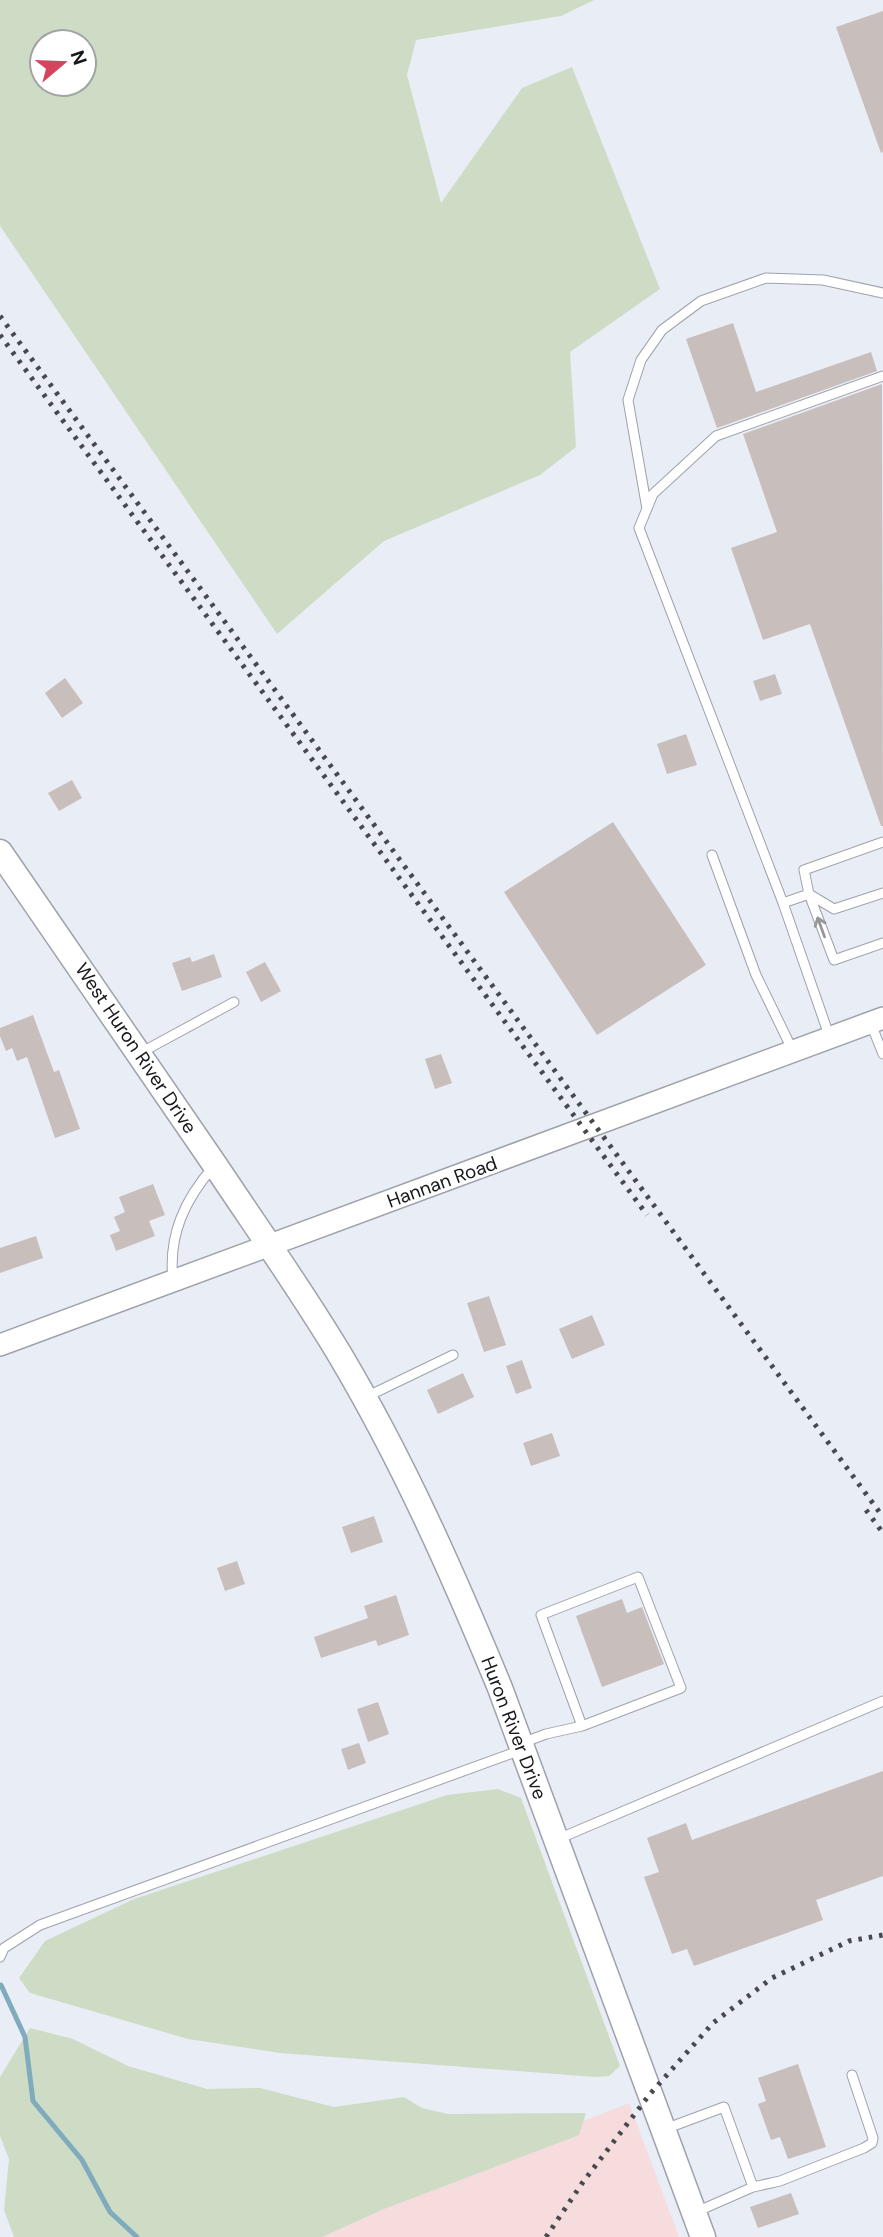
<svg xmlns="http://www.w3.org/2000/svg" width="883" height="2237" font-family="'DM Sans',sans-serif">
<style>
.industrial{fill:#f7dcdd}
.green{fill:#cfdcc5;fill-rule:evenodd}
.lines{fill:none;stroke-linecap:round;stroke-linejoin:round}
.stream{stroke:#7fabbc;stroke-width:5}
.building{fill:#c8bebb}
.service-casing{stroke:#9ea2aa;stroke-width:11}
.tertiary-casing{stroke:#9ea2aa;stroke-width:24}
.secondary-casing{stroke:#9ea2aa;stroke-width:27}
.service{stroke:#fff;stroke-width:9}
.tertiary{stroke:#fff;stroke-width:21}
.secondary{stroke:#fff;stroke-width:24}
.rail{stroke:#46494d;stroke-width:5;stroke-dasharray:3.5 7;stroke-linecap:butt}
.oneway{stroke:#969798}
.labels{text-anchor:middle;dominant-baseline:central;stroke-width:6;stroke-linejoin:round;paint-order:stroke}
.street-label{font-size:19px;fill:#16181b;stroke:#fff}
</style>
<rect width="100%" height="100%" fill="#e9edf6"/>
<path class="industrial" d="M629,2103L679,2237H287Z"/>
<path class="green" d="M0,0H594L561,16L416,40L407,75L441,203L522,88L572,67L660,289L570,352L576,447L540,475L384,541L277,634L0,226ZM84,42V84H42V42Z
M498,1789L521,1798L620,2066L609,2076L595,2077L280,2053L188,2039L30,1993L19,1978L45,1941L134,1899L447,1795Z
M30,2028L73,2039L128,2066L207,2089L260,2088L334,2107L404,2097L422,2108L448,2114L586,2113L579,2135L384,2209L322,2237H14L4,2210L9,2159L0,2136V2077Z"/>
<g class="lines">
<path class="stream" d="M1,1985L25,2037L33,2101L82,2160L110,2212L137,2237"/>
</g>
<path class="building" d="M883,11V152L881,153L836,27Z
M733,323L756,392L871,352L877,371L717,428L686,339Z
M882,384L883,826H881L810,624L763,640L731,548L777,532L743,434Z
M775,674L782,694L760,701L753,681Z
M65,678L83,703L62,718L45,693Z
M686,734L697,765L667,774L657,744Z
M72,780L82,798L59,811L48,793Z
M613,822L706,965L597,1035L504,892Z
M214,954L222,977L182,991L172,963L190,957L192,962Z
M265,962L281,991L261,1002L246,972Z
M33,1015L54,1072L59,1070L80,1129L55,1138L27,1057L17,1061L12,1048L6,1051L0,1036V1028Z
M441,1054L452,1083L435,1089L425,1059Z
M153,1184L165,1215L149,1221L155,1236L116,1251L110,1235L120,1231L114,1217L125,1212L119,1197Z
M36,1236L43,1258L0,1273V1248Z
M489,1296L506,1345L484,1352L467,1303Z
M592,1315L605,1345L572,1359L559,1329Z
M522,1360L532,1388L516,1394L506,1366Z
M463,1373L474,1397L438,1414L427,1390Z
M552,1433L560,1456L531,1466L523,1443Z
M374,1516L383,1542L351,1553L342,1527Z
M237,1561L245,1584L225,1591L217,1568Z
M396,1595L409,1635L378,1646L376,1640L321,1658L314,1637L368,1618L364,1606Z
M622,1599L627,1613L642,1607L664,1664L602,1687L576,1616Z
M378,1702L389,1734L368,1742L357,1709Z
M359,1743L366,1763L348,1770L341,1749Z
M883,1771V1876L816,1900L823,1920L694,1966L687,1949L672,1954L644,1877L659,1872L647,1838L686,1823L692,1840Z
M798,2064L826,2147L788,2159L780,2137L771,2140L758,2104L766,2101L758,2078Z
M791,2193L799,2214L758,2228L750,2207Z"/>
<g class="lines">
<defs>
<path id="service" d="M647,509L628,400L641,360L662,330L701,301L766,278L823,280L883,293
M883,842L804,870L809,894L834,960L883,943
M712,855L756,975L793,1051
M809,894L834,909L883,893
M783,903L809,894
M871,1024L883,1054
M830,1038L783,903L639,528L653,494L716,436L883,376
M142,1052L234,1002
M173,1280C168,1235 185,1199 214,1166
M366,1397L453,1355
M522,1743L546,1734L582,1726L681,1688L638,1577L541,1615L582,1726
M558,1839L883,1701
M0,1957L4,1948L40,1925L521,1750
M665,2129L724,2107L753,2187L696,2212
M753,2187L780,2181L864,2148L872,2143L873,2138L852,2075"/>
<path id="tertiary" d="M0,1345L883,1018"/>
<path id="secondary" d="M0,852C72,956 144,1060 215,1165C257,1228 301,1290 340,1355C403,1461 453,1574 500,1688L703,2237"/>
</defs>
<use href="#service" class="service-casing"/>
<use href="#tertiary" class="tertiary-casing"/>
<use href="#secondary" class="secondary-casing"/>
<use href="#service" class="service"/>
<use href="#tertiary" class="tertiary"/>
<use href="#secondary" class="secondary"/>
<path class="rail" d="M0,316L883,1517
M0,335L647,1215
M866,1510L883,1533
M546,2237L583,2182L650,2094L713,2023L772,1978L849,1941L883,1935"/>
</g>
<defs><path id="oneway-shaft" d="M-6 0H5M1.5-3L5.5 0L1.5 3" fill="none" stroke-width="1.6" stroke-linecap="round" stroke-linejoin="round" transform="scale(1.75)"/></defs>
<use class="oneway" href="#oneway-shaft" transform="translate(821 927) rotate(-110)"/>
<g class="labels">
<g class="street-label">
<text transform="translate(136 1048) rotate(56)">West Huron River Drive</text>
<text transform="translate(442 1182) rotate(-20)">Hannan Road</text>
<text transform="translate(514 1728) rotate(69)">Huron River Drive</text>
</g>
</g>
<g transform="translate(63 63) rotate(71)"><circle r="33" fill="#ffffff" stroke="#a2a3a4" stroke-width="2"/>
<path d="M0-5L12 26L0 18L-12 26Z" fill="#d5445d"/>
<text y="-10" font-size="19" font-weight="bold" text-anchor="middle" fill="#16181b">N</text>
</g>
</svg>
